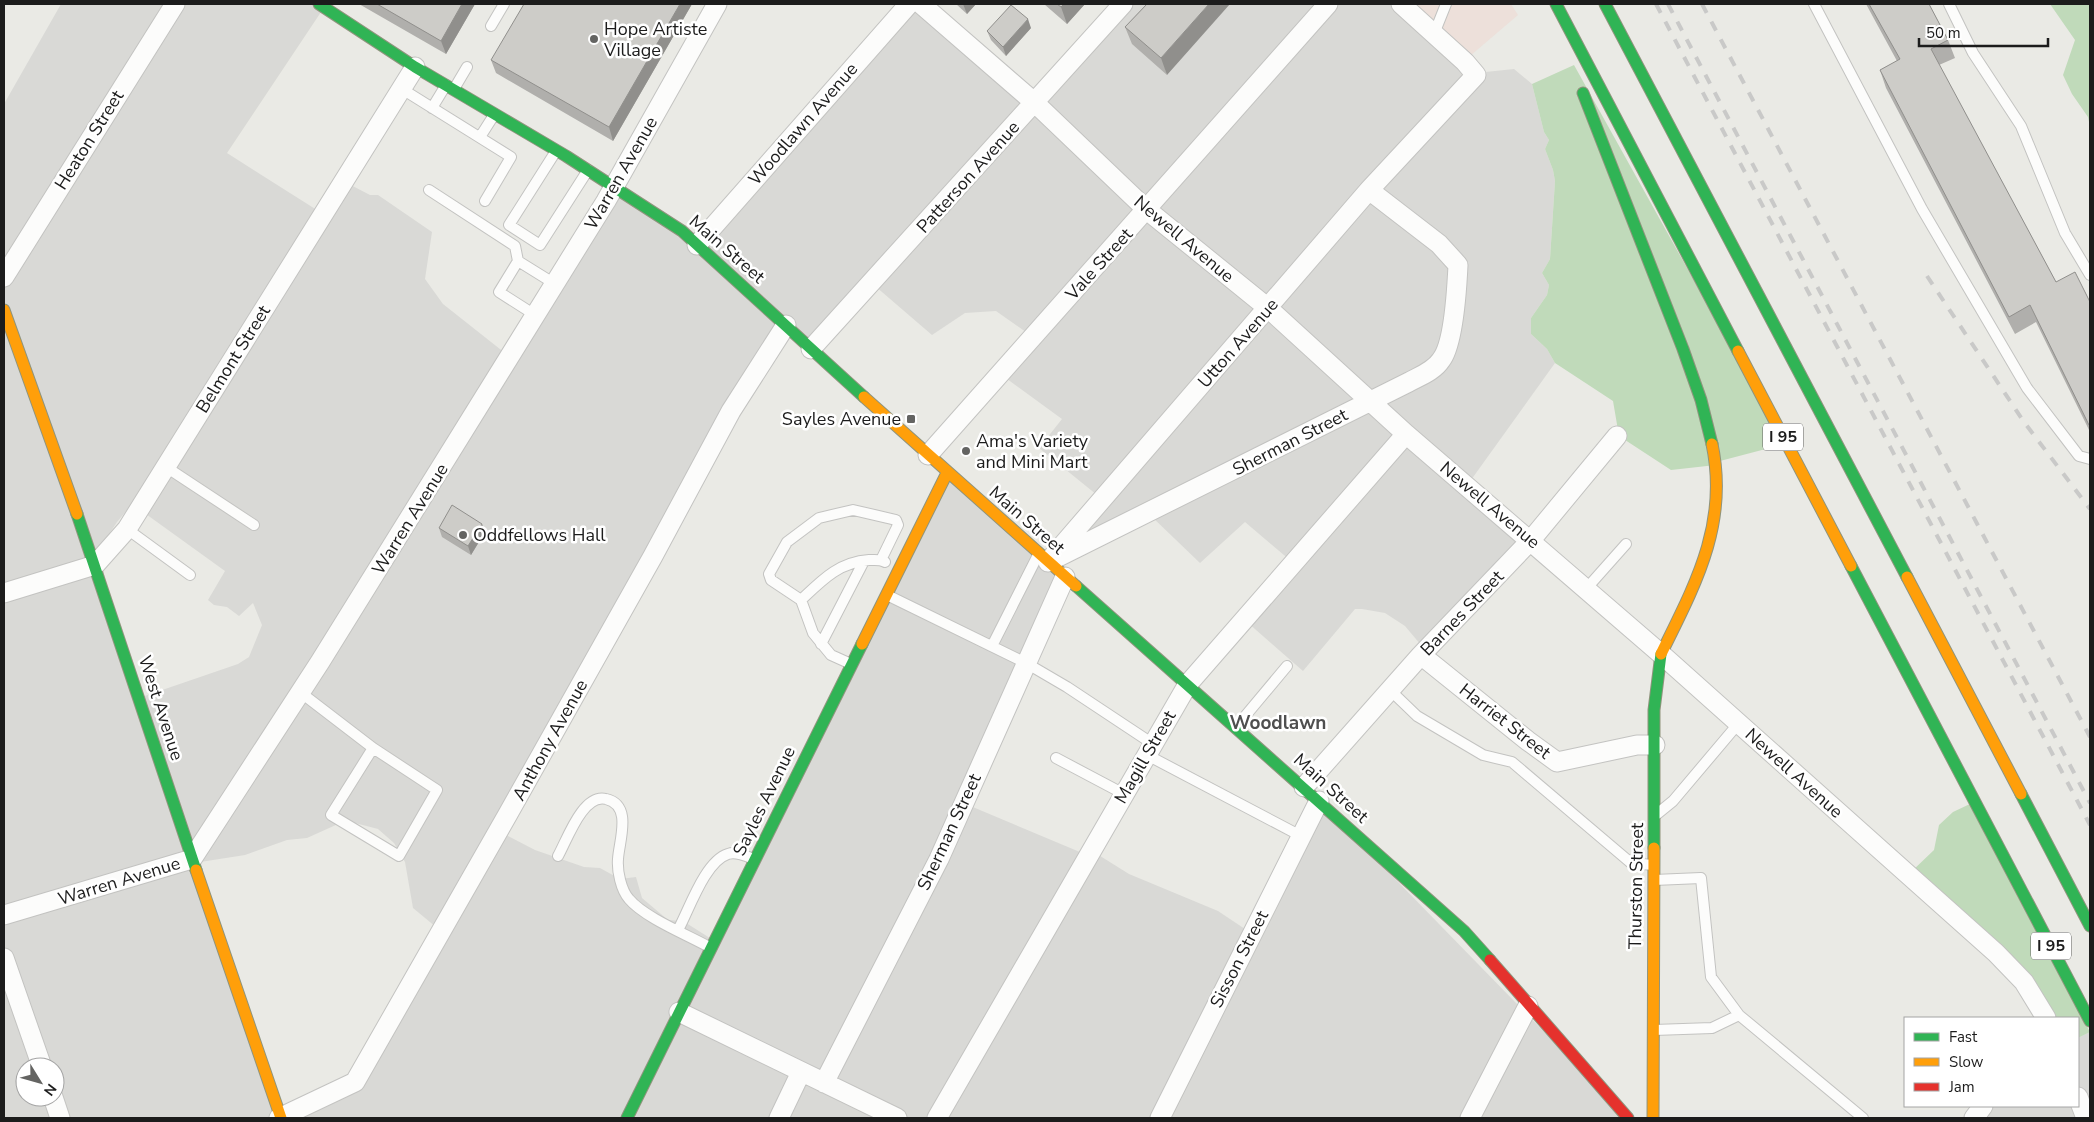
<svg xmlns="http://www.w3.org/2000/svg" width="2094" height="1122" font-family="'Nunito Sans',sans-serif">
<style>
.residential{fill:#d9d9d6;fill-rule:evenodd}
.commercial{fill:#ede0da}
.forest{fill:#c0daba}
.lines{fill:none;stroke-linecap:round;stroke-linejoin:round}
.lane-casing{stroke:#c3c3c1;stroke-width:12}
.street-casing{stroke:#c3c3c1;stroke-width:21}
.fast-casing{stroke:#8f947d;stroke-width:13}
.slow-casing{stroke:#8f947d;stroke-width:13}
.jam-casing{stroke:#8f947d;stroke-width:13}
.lane{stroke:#fcfcfb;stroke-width:10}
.street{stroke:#fcfcfb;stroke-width:19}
.fast{stroke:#30b455;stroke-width:11}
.slow{stroke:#ff9f0a;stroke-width:11}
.jam{stroke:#e5322d;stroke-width:11}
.rail{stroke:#c9c9c8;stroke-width:4;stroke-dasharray:10 10;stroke-linecap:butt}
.wall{fill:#b0afac}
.shaded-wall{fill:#908f8c}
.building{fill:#cdccc8;stroke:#908f8c}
.poi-dot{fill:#646462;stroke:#fff;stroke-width:2}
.labels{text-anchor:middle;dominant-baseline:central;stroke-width:5;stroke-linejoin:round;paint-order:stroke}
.shield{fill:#fff;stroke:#606060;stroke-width:1}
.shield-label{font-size:16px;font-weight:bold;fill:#1c1c1c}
.poi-label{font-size:18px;fill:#1c1c1c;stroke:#fff;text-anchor:start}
.street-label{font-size:18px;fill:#1c1c1c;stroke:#fff}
.neighbourhood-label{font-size:19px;font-weight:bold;fill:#4f4f4f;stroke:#fff}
</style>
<rect width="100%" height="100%" fill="#eaeae5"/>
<path class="residential" d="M61,4H317L323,9L227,153L320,212L345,182L370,195H378L432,232L425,279L443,304L510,357L616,190L696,242L911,6L1036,104L1126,4H1399L1476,73L1514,69L1532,84L1544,132L1549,140L1545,149L1553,170L1555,181L1550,259L1542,273L1549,285L1547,295L1531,318V334L1547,349L1555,363L1466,487L1523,539L1426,651L1405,626L1385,613L1362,609H1355L1303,671L1247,622L1291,561L1245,522L1200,563L1150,515L1063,556L1102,499L1039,448L1062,419L1003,376L1033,337L996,311L965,313L932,335L875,286L820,343L785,330L502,833L535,850L584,867L600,868L620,879L636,877L642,898L668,920L683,921L713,940L947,476L1066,579L968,805L1087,855L1097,854L1129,874L1218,911L1251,933L1326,808L1628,1118H4V104ZM132,504L225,571L208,600L214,605L227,607L239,616L253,603L262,625L249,657L238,664L136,699L98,551L117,522ZM355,823L378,829L394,843L405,862L413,908L442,932L357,1083L274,1108L194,863L245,855L287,840L307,838L338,824ZM25,1067H55V1097H25Z
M2090,1032V1118H1967L1977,1106H2078V1038Z"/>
<path class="commercial" d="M1409,4H1511L1518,15L1470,56Z"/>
<path class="forest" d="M2050,4H2090V127L2088,117L2072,94L2063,75L2075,40Z
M1574,65L1785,444L1720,461L1716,465L1671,470L1619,436L1613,401L1555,363L1547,349L1531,334V318L1547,295L1549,285L1542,273L1550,259L1555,181L1553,170L1545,149L1549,140L1544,132L1532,84Z
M1972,803L2090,1032L2078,1038V1018H2042L2041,1012L1911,872L1934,850L1939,825L1953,812Z"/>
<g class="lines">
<defs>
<path id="lane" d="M1814,4L1922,209L2027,388L2079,456L2090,459
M1949,4L1973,53L2021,126L2065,233L2090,275
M491,26L504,4
M1434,34L1446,4
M402,89L511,157L485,201
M454,89L467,67
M432,108L446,85
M480,137L494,115
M556,151L509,225L540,245L588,170
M429,190L515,246L518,261L499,292L535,315
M518,261L555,284
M166,467L254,525
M127,529L190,575
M1586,589L1626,544
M887,595L1026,663L1067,687L1153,744
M801,600C822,580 839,562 869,560C875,560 880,559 885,562
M821,644L864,561
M992,646L1038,555
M851,664L831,655L813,633L801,600L771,580L769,574L787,542L819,518L853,510L896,520L898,525L881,560
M1390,690L1417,716L1483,755L1512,762L1631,863L1653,865
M300,692L373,748L331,815L399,856L437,790L373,748
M1236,727L1287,666
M1147,755L1301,836
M1056,758L1124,794
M1657,814L1673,801L1738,724
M558,856C567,840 583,793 606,799C633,805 619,841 618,859C617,871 621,890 629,899C645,918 688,935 711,948
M1654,880L1701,878L1711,977L1739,1015
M678,930C689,910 705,861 728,854C736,851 746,856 754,859
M1654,1030L1712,1028L1739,1015L1863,1118"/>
<path id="street" d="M921,4L1035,103L1147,210L1268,308L1406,434L1661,654L1996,953L2024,982L2046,1018
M697,245L909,4
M4,277L175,4
M811,349L1123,4
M928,455L1328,4
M1056,558L1409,382C1420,376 1434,371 1441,360C1454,344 1457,286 1458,265L1439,244L1369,190
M1048,562L1369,190L1476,75L1465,62L1401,4
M4,593L95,565L127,529L415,67
M1421,655L1528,741L1557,762L1637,745H1655
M1304,787L1421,655L1531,540L1617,436
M4,915L192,859L320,662L606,201L717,4
M4,958L42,1067
M679,1012L897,1118
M824,1083L939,859L1065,577
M53,1097L60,1118
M2078,1097L2086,1118
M279,1118L355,1082L508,814L653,556L731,411L786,325
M779,1118L801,1072
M937,1118L1188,684L1406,434
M1160,1118L1319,801
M1470,1118L1528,1006
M1974,1118L1983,1106"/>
<path id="fast" d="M319,4L415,67L566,156L682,231L864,397
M1556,4L1738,351
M1605,4L1907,577
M1583,93L1683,349L1701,400L1712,444
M77,514L196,870
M1851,566L2090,1021
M1076,586L1464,931L1490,960
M2021,794L2090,926
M1654,848V710L1661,654
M627,1118L862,644"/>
<path id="slow" d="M4,310L77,514
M1738,351L1851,566
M864,397L1076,586
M1907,577L2021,794
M862,644L947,473
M1661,654C1695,585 1729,524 1712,444
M196,870L281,1118
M1653,1118L1654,848"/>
<path id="jam" d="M1490,960L1628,1118"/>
</defs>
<use href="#lane" class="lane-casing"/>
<use href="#street" class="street-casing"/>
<use href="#fast" class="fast-casing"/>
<use href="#slow" class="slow-casing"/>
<use href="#jam" class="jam-casing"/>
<use href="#lane" class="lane"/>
<use href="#street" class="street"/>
<use href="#fast" class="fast"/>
<use href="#slow" class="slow"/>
<use href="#jam" class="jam"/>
<path class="rail" d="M1656,4L2090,825
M1668,4L2090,803
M1702,4L2090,737
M1927,276L2024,422L2090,509"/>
</g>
<path class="wall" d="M359,4H475L446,54Z
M692,4L613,141L496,73L491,60Z
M956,4H976L967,14Z
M1044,4H1085L1067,24Z
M1147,4L1167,75L1132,44L1125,27Z
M1866,4H1929L1948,40L1955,58L1939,65L2056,282L2090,302V432L2036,322L2015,334L1886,88L1880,70L1897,61Z
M1031,28L1006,56L991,40L987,31Z
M439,528L485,532L471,555L442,537Z"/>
<path class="shaded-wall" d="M462,4H475L446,54L441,41Z
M680,4H692L613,141L609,127Z
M963,4H976L967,14Z
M1064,4H1085L1067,24L1061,7Z
M1209,4H1230L1167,75L1161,58Z
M1028,19L1031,28L1006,56L1003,47Z
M482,524L485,532L471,555L468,546Z"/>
<path class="building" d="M377,4H462L441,41Z
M524,4H680L609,127L491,60Z
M1057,4H1064L1061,7Z
M1147,4H1209L1161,58L1125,27Z
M1869,4H1929L1948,40L1931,49L2056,282L2075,272L2090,302V424L2089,425L2030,305L2009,317L1880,70L1900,59Z
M1011,5L1028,19L1003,47L987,31Z
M452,505L482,524L468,546L439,528Z"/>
<g class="poi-dot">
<circle cx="594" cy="39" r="5"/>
<rect x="906" y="414" width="10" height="10" rx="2.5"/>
<circle cx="966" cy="451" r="5"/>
<circle cx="463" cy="535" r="5"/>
</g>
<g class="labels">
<g class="shield">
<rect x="1763" y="423.5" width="40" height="27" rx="4"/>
<rect x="2031" y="932.5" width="40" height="27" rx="4"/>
</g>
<g class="shield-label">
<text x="1783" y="437">I 95</text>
<text x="2051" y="946">I 95</text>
</g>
<g class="poi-label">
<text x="604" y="29">Hope Artiste<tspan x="604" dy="21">Village</tspan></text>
<text x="901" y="419" text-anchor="end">Sayles Avenue</text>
<text x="976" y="441">Ama's Variety<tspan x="976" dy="21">and Mini Mart</tspan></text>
<text x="473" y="535">Oddfellows Hall</text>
</g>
<g class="street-label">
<text transform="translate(803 124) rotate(-49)">Woodlawn Avenue</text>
<text transform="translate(89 140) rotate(-58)">Heaton Street</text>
<text transform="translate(621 173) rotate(-60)">Warren Avenue</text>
<text transform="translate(968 177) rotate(-48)">Patterson Avenue</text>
<text transform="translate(1184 239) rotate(40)">Newell Avenue</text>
<text transform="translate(727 249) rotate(41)">Main Street</text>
<text transform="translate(1099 264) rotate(-48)">Vale Street</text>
<text transform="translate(1238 343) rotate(-49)">Utton Avenue</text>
<text transform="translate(233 359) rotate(-58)">Belmont Street</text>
<text transform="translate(1290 442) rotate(-27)">Sherman Street</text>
<text transform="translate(1490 505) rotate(40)">Newell Avenue</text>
<text transform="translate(410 519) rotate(-58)">Warren Avenue</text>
<text transform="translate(1027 520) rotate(41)">Main Street</text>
<text transform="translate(1462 613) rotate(-46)">Barnes Street</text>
<text transform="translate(161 708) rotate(72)">West Avenue</text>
<text transform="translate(1505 721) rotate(38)">Harriet Street</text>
<text transform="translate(550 740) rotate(-61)">Anthony Avenue</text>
<text transform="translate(1145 757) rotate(-60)">Magill Street</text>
<text transform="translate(1794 773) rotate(42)">Newell Avenue</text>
<text transform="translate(1331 788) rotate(42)">Main Street</text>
<text transform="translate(764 801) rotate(-64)">Sayles Avenue</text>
<text transform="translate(949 832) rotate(-65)">Sherman Street</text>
<text transform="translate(119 881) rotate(-17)">Warren Avenue</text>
<text transform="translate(1636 886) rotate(-89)">Thurston Street</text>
<text transform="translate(1239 959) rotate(-63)">Sisson Street</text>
</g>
<g class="neighbourhood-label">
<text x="1278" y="723">Woodlawn</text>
</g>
</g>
<rect width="2094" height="1122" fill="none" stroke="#1c1c1c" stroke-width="10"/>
<rect x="1904" y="1017" width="175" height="90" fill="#ffffff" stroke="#a4a4a4"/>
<rect x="1914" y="1033" width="25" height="8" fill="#30b455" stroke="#a4a4a4"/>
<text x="1949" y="1042" font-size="15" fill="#1c1c1c">Fast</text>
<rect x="1914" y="1058" width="25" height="8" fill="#ff9f0a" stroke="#a4a4a4"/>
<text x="1949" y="1067" font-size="15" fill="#1c1c1c">Slow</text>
<rect x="1914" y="1083" width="25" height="8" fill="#e5322d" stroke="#a4a4a4"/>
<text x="1949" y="1092" font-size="15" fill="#1c1c1c">Jam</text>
<g transform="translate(40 1082) rotate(127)"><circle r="24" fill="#ffffff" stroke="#a4a4a4"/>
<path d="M0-4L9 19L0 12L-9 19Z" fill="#646462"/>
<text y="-8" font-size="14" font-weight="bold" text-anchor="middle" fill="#1c1c1c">N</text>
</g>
<path d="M1919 38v8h129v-8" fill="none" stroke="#1c1c1c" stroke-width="2.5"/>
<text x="1926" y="38" font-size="15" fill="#1c1c1c" stroke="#ffffff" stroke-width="4" paint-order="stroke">50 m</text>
</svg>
